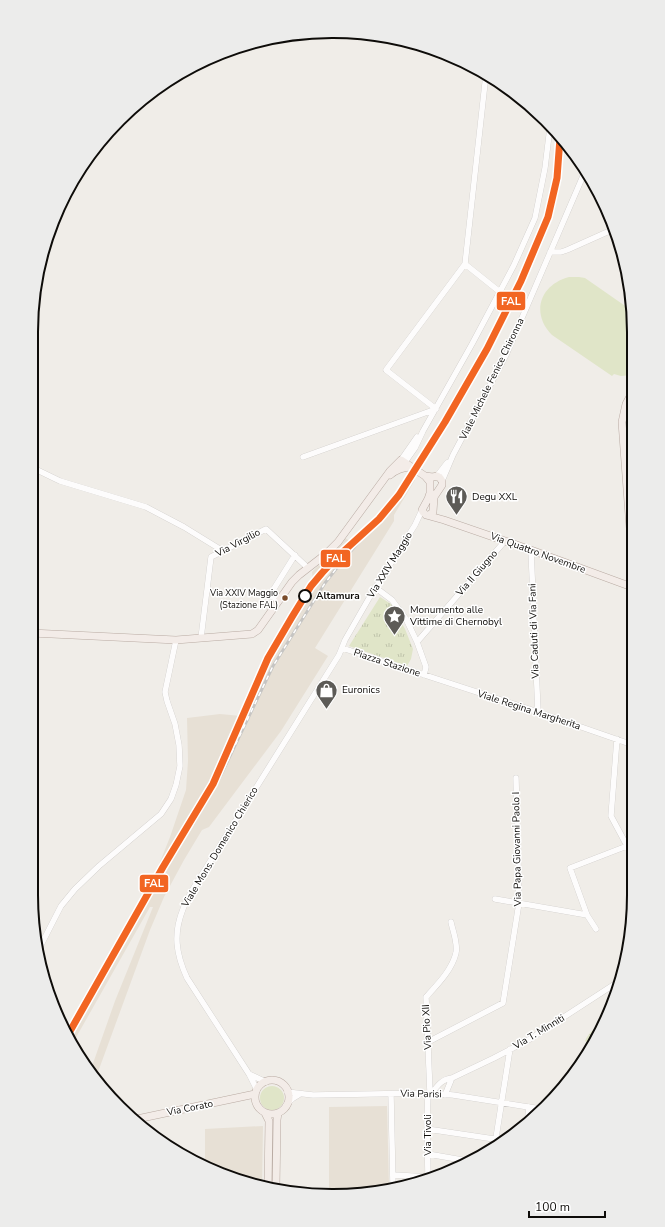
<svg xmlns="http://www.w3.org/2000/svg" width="665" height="1227" font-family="'Nunito Sans',sans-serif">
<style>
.built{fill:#e7e0d5}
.grass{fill:#e0e5c8}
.park{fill:url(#park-tufts)}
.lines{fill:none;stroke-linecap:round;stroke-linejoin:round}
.minor-casing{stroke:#c9c6c3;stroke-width:6}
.major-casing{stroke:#b9aba3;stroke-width:8}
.minor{stroke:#fdfcfc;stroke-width:5.5}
.major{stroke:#f3ece8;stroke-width:7}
.rail-casing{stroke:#c6c5c3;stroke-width:3}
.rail{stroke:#fff;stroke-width:1.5;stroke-dasharray:4.5;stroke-linecap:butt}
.rail-1-casing{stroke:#fff;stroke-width:10}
.rail-1{stroke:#f26522;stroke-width:7}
.stop-dot{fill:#fff;stroke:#0e0c09;stroke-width:2}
.bus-dot{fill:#7a4b2a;stroke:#fff;stroke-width:1.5}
.labels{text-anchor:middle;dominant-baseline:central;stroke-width:3;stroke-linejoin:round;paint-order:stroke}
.bus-label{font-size:9px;fill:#0e0c09;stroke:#fff;text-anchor:end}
.street-label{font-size:10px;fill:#0e0c09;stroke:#fff}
.poi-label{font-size:10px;fill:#0e0c09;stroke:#fff;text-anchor:start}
.stop-label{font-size:10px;font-weight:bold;fill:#0e0c09;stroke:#fff;text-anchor:start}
.rim{fill:none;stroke:#0e0c09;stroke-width:2}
.line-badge{stroke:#fff;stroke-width:1.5}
.badge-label{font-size:11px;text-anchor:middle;font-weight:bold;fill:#fff}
</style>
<defs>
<pattern id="park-tufts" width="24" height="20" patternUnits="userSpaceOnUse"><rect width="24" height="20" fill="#e0e5c8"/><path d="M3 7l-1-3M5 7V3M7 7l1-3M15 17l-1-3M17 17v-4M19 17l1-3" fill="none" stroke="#bfc3aa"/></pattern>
</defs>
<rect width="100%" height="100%" fill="#f0ede8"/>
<path class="built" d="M410,474L415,480L394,515V521L315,648L328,656L281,731L209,827L202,830L184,860L164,897L150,930L98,1072L91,1069L115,1001L153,907H150L74,1041L68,1031L131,917L160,862L170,837L186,790L188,761L187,718L220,714L241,716L262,667L270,651L298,602L313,580L312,572L345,538L350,541L383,512L395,497Z
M387,1106L389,1187L352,1195L329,1193V1107Z
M263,1126L262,1187L255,1186L205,1163V1129Z"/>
<path class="grass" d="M569,277H579L585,278L631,310L632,375L621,376L614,374L612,376L552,335C531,314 539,285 569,277Z
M260 1098a12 12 0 1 1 24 0a12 12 0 1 1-24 0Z"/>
<path class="park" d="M632,406V488C630,466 624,426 632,406Z
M380,597L391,604L405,629L413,649L411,659L407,666L349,646Z
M603,1023L594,1045L584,1056L587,1042L585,1041C589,1032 595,1028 603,1023Z"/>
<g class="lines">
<defs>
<path id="minor" d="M486,74L465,264L500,292
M550,252H561L567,250L614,229
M436,409L386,370L465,264
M303,457L436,409
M401,460L417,437
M403,465L415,448L423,431L472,344L514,265L535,218L545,168L550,127
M31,467L60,481L146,507L184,527L223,551
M437,476L447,463
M442,481L453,455L506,355L586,169
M531,550L538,712
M376,588L392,600L406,619L417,642L426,667L424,675
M279,601L270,595L295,555
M201,638L211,557L266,529L308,568
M417,642L505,541
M342,648L538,712L633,745
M617,739L611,816L633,857
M495,899L587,915
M596,929L587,915L570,868L627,846
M40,947L61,906L75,889L99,866L161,814L171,799L176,785L180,766L179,745L175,724L167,701L165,692L176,640
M428,1042L503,1003L519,903L516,778
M249,1074L266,1082
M452,1078L494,1058L530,1039L621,980
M257,1090L249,1074L187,978C176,954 173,934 183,909C186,901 191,892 196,884L339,655L345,640L372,593L415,525L422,510
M287,1092L313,1095L428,1093L453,1095L541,1109
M428,1093L427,1122L428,1178
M430,1093L426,997C437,985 452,970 456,953C458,943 453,932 451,922
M432,1093C437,1086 442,1079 452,1078L445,1095
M391,1094L393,1186
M286,1105L292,1099L300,1094
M527,1124L529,1107
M427,1129L501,1140
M495,1144L510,1049
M428,1154L468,1161
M393,1175L430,1177"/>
<path id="major" d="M632,393L626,404L622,422L632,555
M390,475C397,469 403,467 412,467
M425,476L433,477L437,476L440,478L442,481V485L434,497L433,512L429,515
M31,633L176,640L252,634L258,630L292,582L299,575L326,554L338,542L390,471L401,460L425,476L430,482V493L428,499L422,510L423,512L426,515L444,520L531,550L632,587
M255 1097a17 17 0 1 1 34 0a17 17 0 1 1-34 0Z
M265,1113L269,1121L268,1187
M137,1119L255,1094
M276,1188L277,1120L278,1113"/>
</defs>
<use href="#minor" class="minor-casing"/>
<use href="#major" class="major-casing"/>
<use href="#minor" class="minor"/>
<use href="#major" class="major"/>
<defs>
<path id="rail" d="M193,824L219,779L273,666L325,583L343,560L379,519"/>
</defs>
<use href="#rail" class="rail-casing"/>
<use href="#rail" class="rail"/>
<defs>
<path id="rail-1" d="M69,1033L163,867L213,784L268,658L292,617L311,586L322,573L334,560L379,519L399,495L445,422L487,349L521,281L548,217L557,178L560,138"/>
</defs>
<use href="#rail-1" class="rail-1-casing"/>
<use href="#rail-1" class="rail-1"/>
</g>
<defs>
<symbol id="restaurant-pin" viewBox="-11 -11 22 30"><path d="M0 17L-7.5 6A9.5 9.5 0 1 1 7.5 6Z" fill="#5d5b57" stroke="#fff"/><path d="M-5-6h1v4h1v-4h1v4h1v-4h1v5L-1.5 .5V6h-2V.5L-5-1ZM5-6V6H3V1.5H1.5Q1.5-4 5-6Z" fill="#fff"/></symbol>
<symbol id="sight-pin" viewBox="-11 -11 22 30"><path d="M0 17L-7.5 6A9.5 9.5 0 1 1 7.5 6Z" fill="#5d5b57" stroke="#fff"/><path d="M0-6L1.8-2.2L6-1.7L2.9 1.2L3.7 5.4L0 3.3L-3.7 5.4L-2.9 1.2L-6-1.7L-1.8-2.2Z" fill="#fff"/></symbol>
<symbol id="shop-pin" viewBox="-11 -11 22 30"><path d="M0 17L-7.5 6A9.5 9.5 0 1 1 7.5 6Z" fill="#5d5b57" stroke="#fff"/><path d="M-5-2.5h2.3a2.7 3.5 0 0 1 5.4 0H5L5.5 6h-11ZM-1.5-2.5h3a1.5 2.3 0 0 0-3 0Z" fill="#fff"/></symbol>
</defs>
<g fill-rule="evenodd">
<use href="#restaurant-pin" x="444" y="484" width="25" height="34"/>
<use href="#sight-pin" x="382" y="604" width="25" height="34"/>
<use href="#shop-pin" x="314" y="678" width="25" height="34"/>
</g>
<circle class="stop-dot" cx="305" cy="596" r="6"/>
<circle class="bus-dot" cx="285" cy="598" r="3.5"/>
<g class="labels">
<g class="bus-label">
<text x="278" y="593">Via XXIV Maggio<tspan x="278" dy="12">(Stazione FAL)</tspan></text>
</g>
<g class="street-label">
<text transform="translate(492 379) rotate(-64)">Viale Michele Fenice Chironna</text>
<text transform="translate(238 543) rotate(-28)">Via Virgilio</text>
<text transform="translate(538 553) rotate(20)">Via Quattro Novembre</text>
<text transform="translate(390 565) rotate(-58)">Via XXIV Maggio</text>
<text transform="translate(477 573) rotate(-49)">Via II Giugno</text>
<text transform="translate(534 631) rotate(-92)">Via Caduti di Via Fani</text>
<text transform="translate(387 663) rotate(18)">Piazza Stazione</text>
<text transform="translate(529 710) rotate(18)">Viale Regina Margherita</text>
<text transform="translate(220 847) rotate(-59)">Viale Mons. Domenico Chierico</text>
<text transform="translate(517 849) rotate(-91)">Via Papa Giovanni Paolo I</text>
<text transform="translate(427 1027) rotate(-93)">Via Pio XII</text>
<text transform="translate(539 1032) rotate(-31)">Via T. Minniti</text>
<text transform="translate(421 1094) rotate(1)">Via Parisi</text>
<text transform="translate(190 1108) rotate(-11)">Via Corato</text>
<text transform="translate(428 1135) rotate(-90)">Via Tivoli</text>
</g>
<g class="poi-label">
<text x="472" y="497">Degu XXL</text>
<text x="410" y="610">Monumento alle<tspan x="410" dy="12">Vittime di Chernobyl</tspan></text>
<text x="342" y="690">Euronics</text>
</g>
<g class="stop-label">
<text x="316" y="596">Altamura</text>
</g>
</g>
<path d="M0 0H665V1227H0ZM332 38H333A294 294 0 0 1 627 332V895A294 294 0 0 1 333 1189H332A294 294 0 0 1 38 895V332A294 294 0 0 1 332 38Z" fill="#ececeb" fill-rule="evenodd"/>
<path class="rim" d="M332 38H333A294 294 0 0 1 627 332V895A294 294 0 0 1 333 1189H332A294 294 0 0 1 38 895V332A294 294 0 0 1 332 38Z"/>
<g class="line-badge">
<rect x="496" y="291" width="30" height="20" rx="4" fill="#f26522"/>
<rect x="320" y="549" width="31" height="19" rx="4" fill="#f26522"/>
<rect x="139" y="874" width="30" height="19" rx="4" fill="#f26522"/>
</g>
<g class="badge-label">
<text x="511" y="305">FAL</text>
<text x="336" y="562">FAL</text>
<text x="154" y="887">FAL</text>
</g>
<path d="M529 1211v6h76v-6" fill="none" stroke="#0e0c09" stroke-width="2"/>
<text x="535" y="1211" font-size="12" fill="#0e0c09" stroke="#ffffff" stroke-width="3" paint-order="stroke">100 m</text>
</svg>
